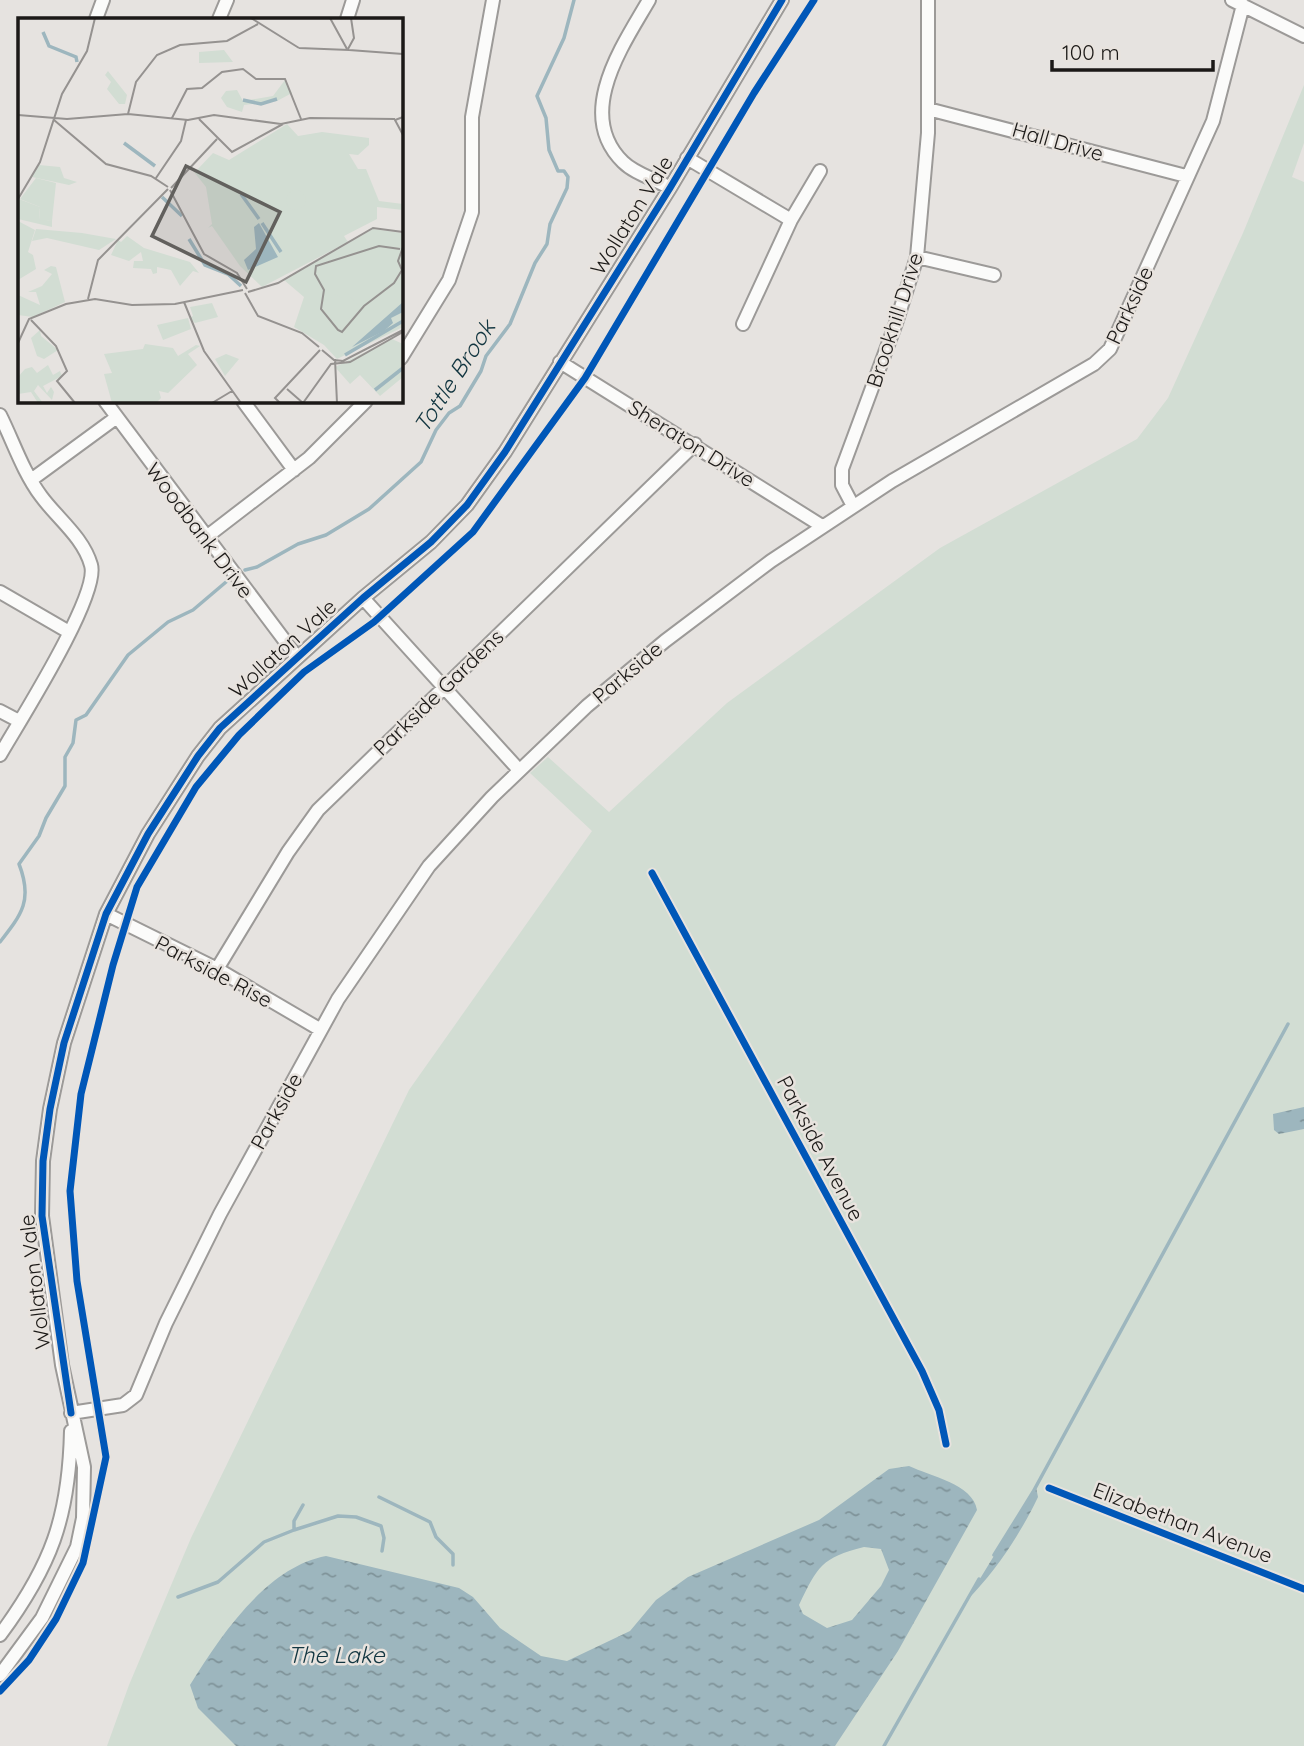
<svg xmlns="http://www.w3.org/2000/svg" width="1304" height="1746" font-family="Quicksand,sans-serif">
<style>
.park{fill:#d2ddd3}
.water{fill:url(#water-ripples);fill-rule:evenodd}
.lines{fill:none;stroke-linecap:round;stroke-linejoin:round}
.stream{stroke:#9db6be;stroke-width:3.5}
.minor-casing{stroke:#9c9a98;stroke-width:16}
.minor{stroke:#fbfbfa;stroke-width:12}
.cycleway-casing{stroke:#e8e3de;stroke-width:11}
.cycleway{stroke:#0057b8;stroke-width:7}
.labels{text-anchor:middle;dominant-baseline:central;stroke-width:5;stroke-linejoin:round;paint-order:stroke}
.street-label{font-size:21px;fill:#1b1917;stroke:#e8e3de}
.water-label{font-size:23px;font-style:italic;fill:#123641;stroke:#e8e3de}
.inset-river{fill:none;stroke:#9db6be;stroke-width:3.5}
.inset-road{fill:none;stroke:#959290;stroke-width:2}
.view{fill:#62605d;fill-opacity:0.15;stroke:#62605d;stroke-width:3.5}
.inset-edge{fill:none;stroke:#1b1917;stroke-width:3.5}
</style>
<defs>
<pattern id="water-ripples" width="26" height="14" patternUnits="userSpaceOnUse" patternTransform="scale(1.75)"><rect width="26" height="14" fill="#9db6be"/><path d="M2 4q2-2 4 0t4 0M15 11q2-2 4 0t4 0" fill="none" stroke="#7f9399"/></pattern>
</defs>
<rect width="100%" height="100%" fill="#e6e3e0"/>
<path class="park" d="M1304,85V143L1292,177L1304,182V1746H107L129,1685L191,1538L409,1090L592,831L530,773L548,757L609,812L727,703L940,548L1137,439L1168,398L1243,233Z"/>
<path class="water" d="M1304,1107V1129L1279,1134L1274,1130L1273,1114Z
M909,1466C930,1476 973,1484 977,1510L898,1651L835,1746H236L198,1708L190,1685C220,1637 266,1567 326,1556L459,1588L473,1597L500,1628L541,1656L567,1661L630,1631L656,1600L688,1577L819,1520L889,1469ZM864,1547L881,1549L889,1570L881,1586L852,1620L827,1628L803,1614L799,1605C818,1566 821,1558 864,1547Z
M1036,1487L1038,1497C1021,1533 995,1572 967,1600Z"/>
<g class="lines">
<path class="stream" d="M245,570L257,567L298,544L326,535L369,509L421,462L436,430L449,413L460,406L481,371L486,356L510,324L535,263L547,244L550,224L567,188L568,177L564,171H558L549,150L546,118L537,96L564,38L574,0
M0,942C22,914 33,900 19,864L39,836L46,818L65,786V757L73,743L76,720L86,715L128,655L168,622L193,610L226,582
M379,1497L430,1522L436,1537L453,1554V1565
M294,1530V1521L303,1505
M994,1555L1033,1492L1288,1024
M178,1597L218,1582L264,1542L294,1530L338,1516L356,1517L381,1526L384,1538L382,1551
M884,1746L979,1579"/>
<defs>
<path id="minor" d="M649,0C623,45 574,114 623,162C635,174 655,179 670,188
M1232,0L1304,36
M96,19L103,0
M219,19L227,0
M347,19L353,0
M928,109L1186,176
M687,158L791,220
M917,257L994,275
M743,324L791,220L820,171
M401,358L449,280L472,212V117L493,0
M560,362L822,526
M105,401L297,657
M243,401L294,470
M0,415C13,441 23,472 41,496C57,518 83,537 91,565C100,595 19,722 0,755
M31,480L117,417
M853,506L842,485V469L896,323L917,257L928,133V0
M205,538L309,458L366,401
M0,592L69,632
M363,598L519,770
M0,711L19,721
M106,914L217,969L321,1030
M217,969L288,852L318,810L695,444
M71,1413L123,1405L136,1395L166,1323L220,1214L338,999L429,866L492,797L587,706L665,641L771,561L892,481L1094,364L1110,349L1213,121L1243,5
M0,1635C51,1566 69,1518 71,1431
M0,1675L42,1618L77,1547L83,1518L84,1467L62,1365L42,1216L43,1161L50,1109L64,1043L106,914L148,834L198,756L220,728L363,598L431,542L467,505L505,452L670,188L782,0"/>
</defs>
<use href="#minor" class="minor-casing"/>
<use href="#minor" class="minor"/>
<defs>
<path id="cycleway" d="M652,873L922,1371L939,1410L946,1444
M71,1413L42,1216L43,1161L50,1109L64,1043L106,914L148,834L198,756L220,728L363,598L431,542L467,505L505,452L670,188L782,0
M1049,1488L1304,1589
M0,1691L29,1660L56,1619L83,1563L106,1457L77,1281L70,1191L81,1094L113,965L137,887L196,787L239,735L304,672L374,622L473,532L585,378L754,93L814,0"/>
</defs>
<use href="#cycleway" class="cycleway-casing"/>
<use href="#cycleway" class="cycleway"/>
</g>
<g class="labels">
<g class="street-label">
<text transform="translate(1058 141) rotate(16)">Hall Drive</text>
<text transform="translate(631 215) rotate(-58)">Wollaton Vale</text>
<text transform="translate(1129 305) rotate(-65)">Parkside</text>
<text transform="translate(894 320) rotate(-72)">Brookhill Drive</text>
<text transform="translate(692 443) rotate(32)">Sheraton Drive</text>
<text transform="translate(200 530) rotate(53)">Woodbank Drive</text>
<text transform="translate(282 648) rotate(-42)">Wollaton Vale</text>
<text transform="translate(627 672) rotate(-40)">Parkside</text>
<text transform="translate(438 692) rotate(-44)">Parkside Gardens</text>
<text transform="translate(214 971) rotate(28)">Parkside Rise</text>
<text transform="translate(276 1111) rotate(-61)">Parkside</text>
<text transform="translate(821 1148) rotate(62)">Parkside Avenue</text>
<text transform="translate(34 1282) rotate(-97)">Wollaton Vale</text>
<text transform="translate(1183 1522) rotate(21)">Elizabethan Avenue</text>
</g>
<g class="water-label">
<text transform="translate(454 376) rotate(-57)">Tottle Brook</text>
<text x="336" y="1654">The Lake</text>
</g>
</g>
<g transform="translate(18 18)">
<rect width="385" height="385" fill="#e6e3e0"/>
<path d="M1,181L22,189L21,201L34,203V209L0,201ZM18,211L64,215L98,221L81,232L29,220L14,223ZM127,326L155,330L160,338L178,327L182,328L170,336L179,347L150,375L141,373L143,380L138,385H94L86,356L94,355L86,336L125,331Z" fill="#d2ddd3"/>
<path d="M21,147L42,149L46,160L59,164L51,167L14,159ZM30,347L35,357L42,353L44,358L25,368L29,375L33,369L36,374L34,382L20,367L16,373L25,385H20L13,374L0,376V359L7,351L14,349L19,355Z" fill="#d2ddd3"/>
<path d="M170,300L173,311L145,322L139,307Z" fill="#d2ddd3"/>
<path d="M90,53L109,77L107,86H101L89,71L93,64L87,57ZM267,62L274,75L259,83L226,87L224,94L209,89L203,80L208,73L219,72L225,83L255,78ZM269,106L280,118L304,114L351,120V127L340,137L331,136L340,151H348L361,183L385,186V192L359,189V201L326,218L330,224L244,269L222,248L194,208L190,210L194,206L188,169L172,149L178,153L195,135L211,142ZM18,160L38,165L34,203L21,202L22,189L2,181ZM0,203L17,212L10,234L15,237L18,251L0,262ZM355,211L385,215V309L319,341L306,327L276,309L286,279L266,262ZM109,218L126,230L172,244L181,255L175,253L162,268L153,252L139,249V255L135,256L133,251L115,250L116,243H125L123,234L111,243L93,237L100,222L103,224ZM33,248L38,249L47,284L15,299L0,297V277L22,287L18,274H10L24,268L34,256L26,252ZM194,285L200,299L177,305L171,300L175,298L172,289ZM22,312L23,318L40,332L26,341L19,338L13,320ZM374,321L385,326V359L362,378L342,357L332,366L317,349Z" fill="#d2ddd3"/>
<path d="M206,32L215,44L181,45V34ZM268 182a10 10 0 1 1 20 0a10 10 0 1 1-20 0ZM328,274L341,288L340,293L329,302L313,303L303,288L317,276L324,280ZM208,336L221,341L207,358L197,341Z" fill="#d2ddd3"/>
<path d="M241,205L260,239L230,252L226,242L238,231L236,209ZM385,284V294L373,300L375,305L366,313L334,329Z" fill="#9db6be"/>
<path class="inset-river" d="M25,14L31,28L58,39L59,44M225,82L243,86L259,81M106,125L137,148M223,176L241,201M144,179L164,198M244,205L263,234M171,221L187,247L210,256L223,268M327,337L385,303M357,372L385,350"/>
<path class="inset-road" d="M233,0L281,30M312,0L329,31M281,30L331,32M330,31L336,20L333,0M331,32L385,36M110,96L118,64L139,37L162,27L209,23L240,6M0,97L49,101L110,96L170,102L196,97L263,106L292,100L377,101M385,99L377,102L385,117M154,100L169,71L184,70L204,54L225,51L238,61H267L283,101M181,101L214,134L265,106M36,102L88,146L133,158L150,169M138,160L163,123L168,102M153,170L199,121M152,172L186,236L219,255L229,271M0,181L22,144L44,76L69,33L77,0M382,231L361,228L298,248L297,256L306,272L303,291L320,312L324,314L346,288L376,265L384,252L380,243L385,229M230,274L260,265L355,210L385,214M227,275L240,298L284,315L301,329M70,281L80,242L150,171M166,284L186,333L223,385M13,302L38,328L49,353L39,363L57,385M0,325L11,301L48,286L77,281L114,287L157,286L225,272M304,332L316,342L325,343L385,312M317,341L319,385M269,371L285,385M194,385L214,373M262,385L257,380L302,332M285,385L313,346L332,344L385,314"/>
<path class="view" d="M168,148L262,194L228,264L134,218Z"/>
<rect width="385" height="385" class="inset-edge"/>
</g>
<path d="M1052 60v10h161v-10" fill="none" stroke="#1b1917" stroke-width="3.5"/>
<text x="1062" y="60" font-size="21" fill="#1b1917" stroke="#e8e3de" stroke-width="5" paint-order="stroke">100 m</text>
</svg>
